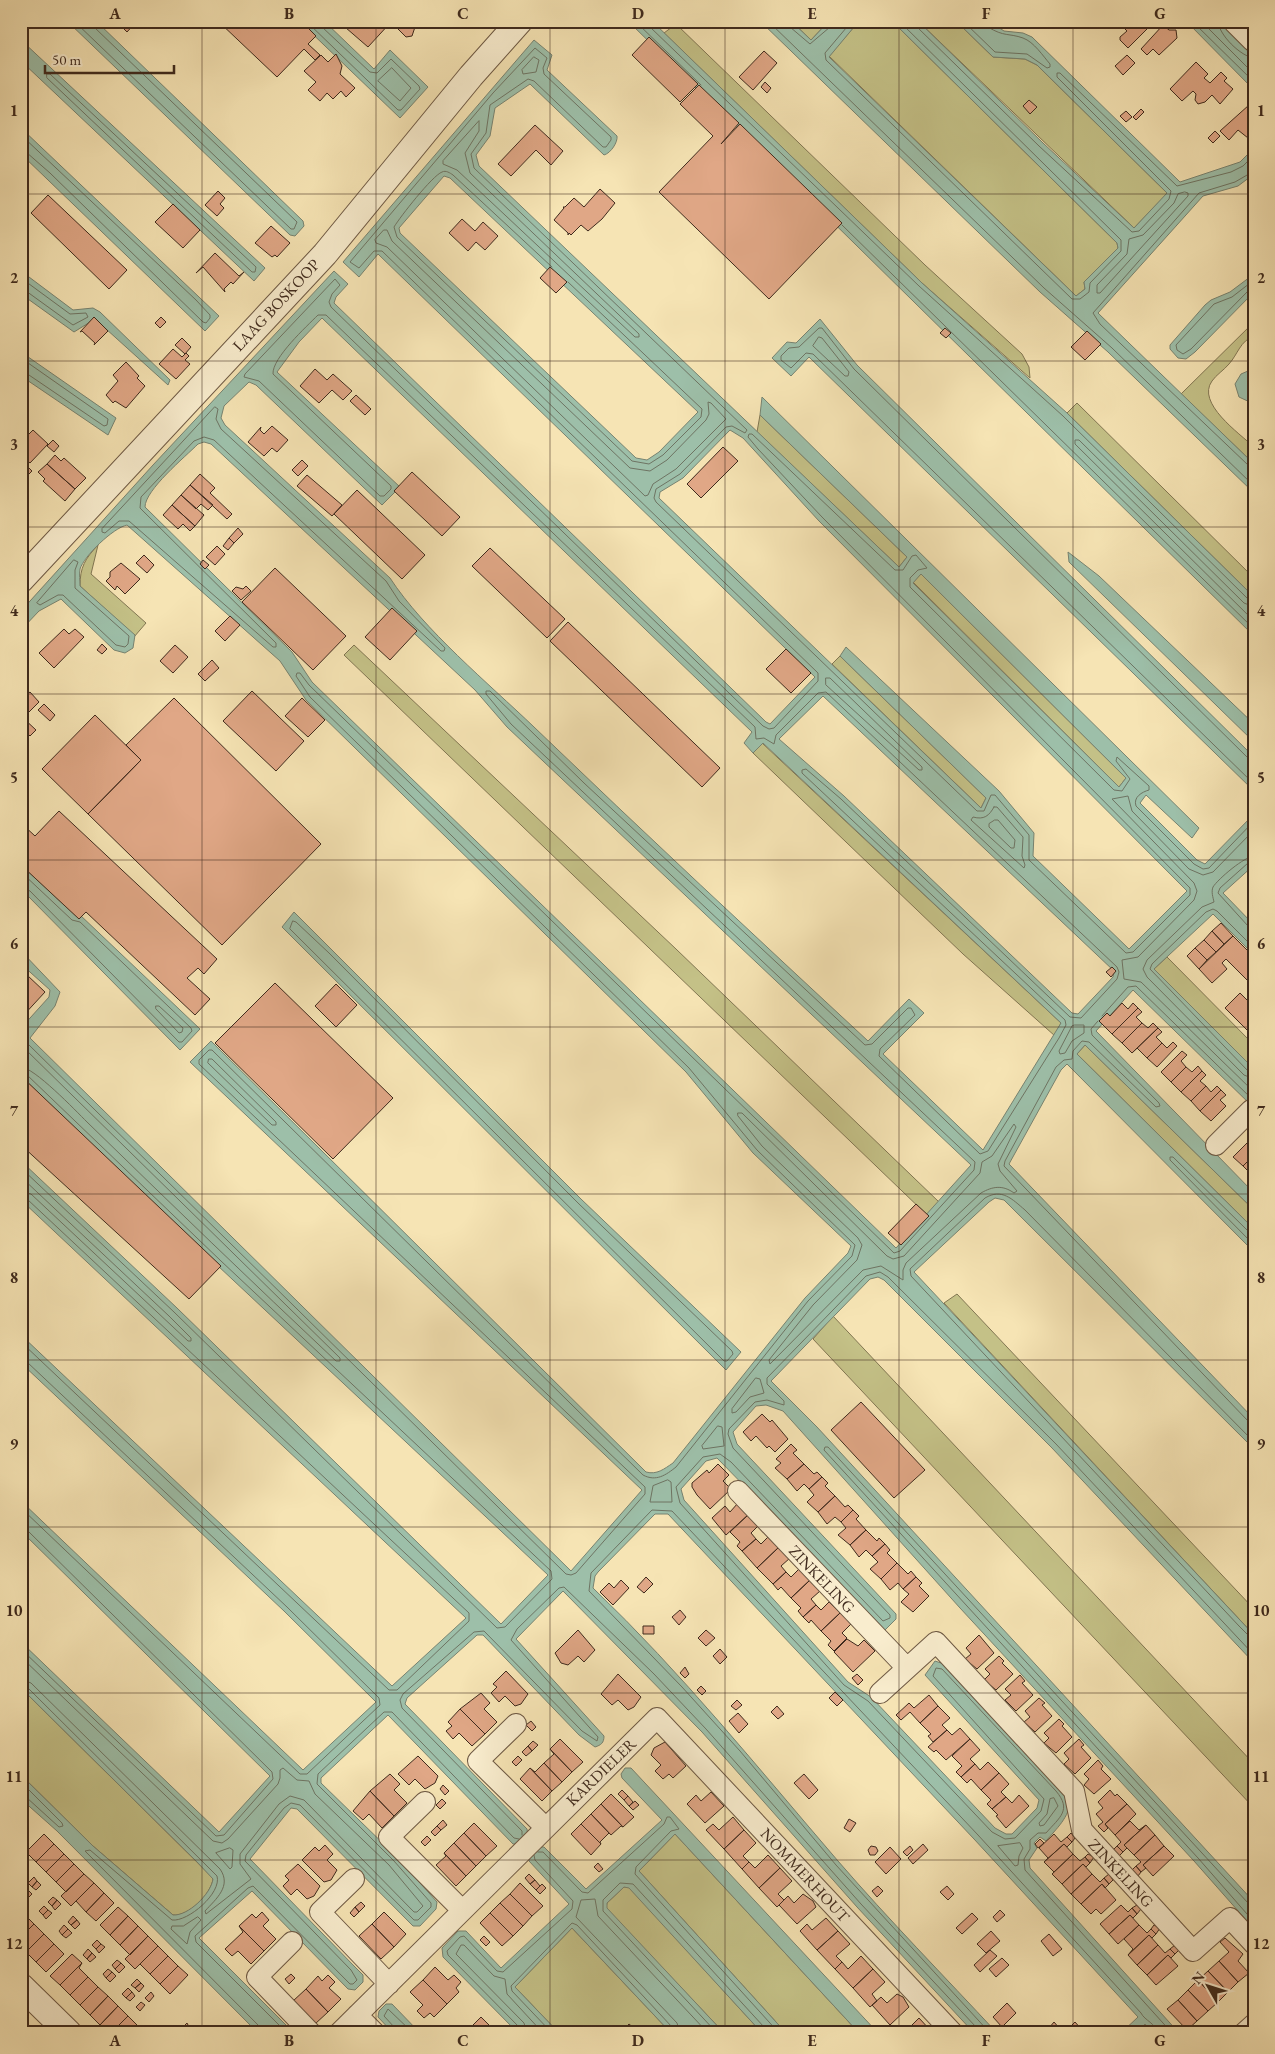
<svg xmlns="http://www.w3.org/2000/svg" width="1275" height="2054" font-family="'EB Garamond',serif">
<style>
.green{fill:#c4c187;stroke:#827652}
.water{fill:#9dbfa9;stroke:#778371;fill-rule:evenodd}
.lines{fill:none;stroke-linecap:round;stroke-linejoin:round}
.shore{stroke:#6e7463;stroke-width:1}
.building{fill:#e0a786;stroke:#3f2a1d}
.minor-casing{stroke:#6d5843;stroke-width:22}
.tertiary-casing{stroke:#6d5843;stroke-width:27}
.minor{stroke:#f9edce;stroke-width:20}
.tertiary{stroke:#f9edce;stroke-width:25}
.grid{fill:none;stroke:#3f2a1d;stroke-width:1;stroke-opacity:0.55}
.labels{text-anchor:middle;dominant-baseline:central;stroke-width:5;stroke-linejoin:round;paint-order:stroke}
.street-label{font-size:16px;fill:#3f2a1d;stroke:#f9edce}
.neatline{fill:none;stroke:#3f2a1d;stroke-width:2}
.grid-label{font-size:16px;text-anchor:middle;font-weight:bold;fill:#3f2a1d}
</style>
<rect width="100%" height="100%" fill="#f6e4b4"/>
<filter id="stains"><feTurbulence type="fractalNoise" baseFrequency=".004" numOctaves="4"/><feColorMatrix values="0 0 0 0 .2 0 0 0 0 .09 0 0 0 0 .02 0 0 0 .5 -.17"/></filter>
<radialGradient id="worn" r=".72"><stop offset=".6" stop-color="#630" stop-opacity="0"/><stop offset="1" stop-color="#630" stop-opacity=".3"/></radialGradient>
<path class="green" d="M791,21H829L811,40Z
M859,21H892L1117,243L1118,248L1084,282L1085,289L1076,296L829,56Z
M918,21H956L993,57L1025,59L1037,65L1167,193L1165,196L1134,228L1132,226Z
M676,24L925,265L1022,354L1029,367L1030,378L922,283L664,33Z
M1254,322V336C1240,341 1238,354 1229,364C1224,370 1216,375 1212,381C1196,403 1239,433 1254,447V464L1181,394Z
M1077,403L1254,578V597L1067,413Z
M760,415L907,557L899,567L757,432Z
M98,545L91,574L146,623L134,637V635L80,586C80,567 85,559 98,545Z
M921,574L1126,778L1119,787L913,582Z
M354,645L676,949L939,1202L927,1215L344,655Z
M840,656L986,798L981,808L832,664Z
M762,743L1061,1023L1055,1036L963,954L753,753Z
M1167,957L1254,1045V1069L1154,969Z
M1085,1045L1254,1210V1229L1077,1054Z
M957,1294L1254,1609V1635L944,1303Z
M833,1316L1254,1764V1808L813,1339Z
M21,1688L211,1876L213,1879C211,1894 188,1917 173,1915L93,1846L21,1775Z
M675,1834L859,2033H786L639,1871Z
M624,1887H629L762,2033H724L606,1908L607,1903Z
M572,1928L671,2033H559L515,1987Z"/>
<path class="water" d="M67,21H96L303,221L304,226L295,236L290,235Z
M299,21H324L374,69L390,50L428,87L400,118Z
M628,21H652L922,283L1067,413L1254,597V636Z
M760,21H791L811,40L829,21H859L829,57L1076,296L1085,289L1084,282L1118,248L1117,243L892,21H918L1043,143L1134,228L1167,193L1037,65L1025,59L993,57L956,21H989L1004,31L1023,33L1032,37L1180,182L1240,162L1254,148V174L1238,186L1203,196L1098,313L1254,464V493L1108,352L1040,292Z
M1186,21H1227L1254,49V90Z
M21,40L265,268L254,281L21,61Z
M534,40L552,55L547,70L617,136C618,142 611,153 604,155L530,84L495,108L490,136L476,155L479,166L899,567L907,557L760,415L762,397L1199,828L1192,838L1146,795L1140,803L1197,860L1205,864L1254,814V865L1223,893L1254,925V955L1213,914L1154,969L1254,1069V1108L1133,990L1096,1031L1254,1193V1210L1085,1045L1077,1054L1254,1229V1252L1067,1064L1061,1070L1009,1164L1254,1419V1449L1004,1200L995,1198L989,1202L914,1272L1254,1635V1663L1052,1448L884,1280L878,1277L870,1279L771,1381L817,1427L1254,1902V1929L1194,1861L960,1608L783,1411L766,1405L756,1406L733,1432L737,1444L896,1614V1619L885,1630L717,1458L706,1461L681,1489L684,1500L848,1682L871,1697L995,1828L1006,1834H1012L1037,1808L1039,1800L925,1675L935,1661L944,1664L1070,1800C1070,1817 1056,1829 1046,1841L1040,1837L1034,1843L1037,1848L1029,1860L1030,1868L1179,2033H1153L1145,2024L1136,2033H1121L1138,2017L974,1839L668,1514H655L598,1572L595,1576L593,1588C682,1673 758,1768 838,1861C889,1920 944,1976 997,2033H974L857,1907L702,1732L563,1591L516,1639L604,1736C604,1743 601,1745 595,1747L579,1735L483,1635H477L407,1698L405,1704L527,1829L528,1837L538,1847H544L586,1889L662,1820L622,1778L621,1774L625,1768H631L878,2033H859L675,1834L639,1871L786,2033H762L629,1888L624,1887L607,1903V1908L724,2033H671L572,1928L515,1987L559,2033H518L443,1957L442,1948L458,1931H466L501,1968L569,1904L529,1861V1854L519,1844H513L388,1715L321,1778V1783L397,1857L437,1902L436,1909L420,1926H413L297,1809L291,1808L250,1859L355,1967L363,1975V1982L355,1990L348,1989L252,1891L199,1938L294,2033H258L57,1831L21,1799V1775L93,1846L173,1915C188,1916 211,1894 213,1879L197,1862L21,1688V1642L219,1832L270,1776L21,1531V1501L303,1770L376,1702L284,1611L21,1363V1335L392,1686L466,1618L21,1200V1161L177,1308L501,1624L548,1575L217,1265L21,1076V1028L49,997L50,990L21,964V951L60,992L55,1006L30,1038L571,1571L642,1490L190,1062L211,1041L646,1472C657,1475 664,1469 673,1463L805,1298L848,1253L851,1246L753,1153L686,1072L306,700L280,661L127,525C113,528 84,556 80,569C79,574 80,581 80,586L135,635L133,648L125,653L114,650L61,599L39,611L21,630V611L153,465L334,271L348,284L336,297L334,303L766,722L770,724L815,677L378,254L359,277L343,262ZM444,176L450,178L698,412L659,452L647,460L636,458L400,233L399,228ZM322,318L752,732L744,743L753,753L763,743L1061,1023L983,1150L883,1054L924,1013L909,999L868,1041C756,937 644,833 534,727C488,683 424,630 390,578L225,425L221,418L224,406L249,382L256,385L382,505L400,487L277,372L299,342ZM730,430L743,438L819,521L1187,891L1129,949L1033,856L1034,833L999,791L846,647L840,656L986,798L981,808L659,498L660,492L683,478ZM204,442L211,444L475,690L507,727L971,1165L896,1248L312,682L292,652L145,507C145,490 185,457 198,444ZM921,574L1126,778L1119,787L913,583ZM823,696L1114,971L1113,977L1078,1014L1072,1013L844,796L779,739Z
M21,128L219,316L205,331L21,154Z
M21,271L73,310L93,308L100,312L170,380L168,385L95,319L74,332L21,294Z
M1254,274V292L1195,352L1186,359L1178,358L1170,349V345L1205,305L1211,300L1230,292Z
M820,319L857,365L1254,757V791L809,357L791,376L772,358L787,342L796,343Z
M21,352L116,418L108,435L21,376Z
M1248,371H1254V404L1239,397L1235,384L1241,374Z
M1068,552L1099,576L1254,724V742L1069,562Z
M21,865L76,916L79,914L200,1029L180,1050L26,894L21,898Z
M294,912L581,1199L741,1352L726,1370L282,927Z
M386,2004H392L420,2033H393L378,2017L379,2011Z"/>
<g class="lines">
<path class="shore" d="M74,21L291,229H294L297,222L94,27L93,21
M306,21L398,110H401L420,89L419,86L391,59L377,73L370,72L322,27L321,21
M635,21L701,85
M649,21L650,27L919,286L1063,416L1248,599L1254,600
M768,21L1044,288L1112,348L1254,486
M788,21L790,27L810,44L830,27L832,21
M852,21L825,53L826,60L1072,299H1080L1089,292L1090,283L1121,251V240L899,21
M915,21L917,27L1039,146L1132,232L1139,231L1169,199L1171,191L1057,77V73H1060L1177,186L1231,172L1243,166L1254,155
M963,21L995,52L1027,54L1047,68L1050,67V64C1043,56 1034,42 1023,38C1009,33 1004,37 988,27L987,21
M1192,21L1254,82
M1201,21L1254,74
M1218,21C1218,34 1241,57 1254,58
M534,57L539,60L536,72L523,74L522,70Z
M392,68L411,88L400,101L378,81Z
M47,74H50L256,267L255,272H252L47,78Z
M479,121V131L465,153L470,173L639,334V337H635L457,170L443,164V161Z
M21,135L196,300L210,315V318L206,323L203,322L50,173L26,152L21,151
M1254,171L1235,182L1199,193L1093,313L1100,324L1248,465L1254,467
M1185,192L1188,193V196L1100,293H1097V285L1127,254L1129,239L1143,235L1174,203L1178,194Z
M842,225L1254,629
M384,230H387L392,241L630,468L650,471L667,460L706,420L709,414L708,402L711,403L726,419L676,469L653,484L648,495L645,496L387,247L376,243L375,240Z
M552,267L453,175C450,173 446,170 442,172C432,176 400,217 394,227L397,237L632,461L649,464L663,455L701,417L702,409L568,282
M21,278L70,314L86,313L88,317L73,325L26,291L21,290
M1254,280L1232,297L1214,304L1176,345L1177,350L1183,354L1191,349L1248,291L1254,289
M819,337L822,338L849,372L848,376H845L813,346Z
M21,358L108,419L107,425L104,426L26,373L21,372
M215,407L218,409L216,419L221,429L386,581L399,601L445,648L444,651H441L214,440L204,437L194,441L141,497L140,508L276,643V647H273L129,521H119L105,533L102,532V529Z
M74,560L78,562L75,570V588L129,636L128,644L125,647L116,645L63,595H58L40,605L37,603Z
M1254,607L1244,603L1079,440H1075V444L1254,621
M826,678H830L922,767V770H919L826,685Z
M1254,760L1248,758L854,369L822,328H819L799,347L789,348L781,356V360L791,368L806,353L813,354L1254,784
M994,807H997L1023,837L1022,856L1025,865L1024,868L971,820L973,817C984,820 989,816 994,807Z
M995,820H998L1015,840L1014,848H1011L989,827V824Z
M1254,830L1213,872L1203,875L1189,869L1132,811L1128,796L1112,799L1194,883L1197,891L1194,900L1138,957L1122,960L1124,979L1141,982L1254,1092
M1254,856C1245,856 1218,879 1213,887C1211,892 1213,897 1214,902L1202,907L1147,960L1143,969L1147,977L1244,1075L1254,1079
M1254,862L1248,863L1220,888L1218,893L1248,926L1254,928
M21,872L72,920L80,922L191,1028L192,1031L182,1042H179L30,891L26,889L21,891
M293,921L296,922L329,953L578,1203L732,1351L733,1354L727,1361H724L290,929Z
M1254,948L1217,911L1213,909L1206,912L1152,964L1150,969L1248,1071L1254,1073
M156,1006H159L183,1028L182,1032L179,1033L156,1009Z
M1102,1016L1128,987L1136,986L1252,1099
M1098,1021L1091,1029L1092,1035L1159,1103L1160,1106L1156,1107L1089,1042L1082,1041L1073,1051L1072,1059L1064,1060L1056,1067L1005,1161L1004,1166L1248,1421L1254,1423
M1075,1025H1084V1033L1072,1041L1065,1053L1060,1054L1059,1051L1072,1026Z
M21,1031L27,1032V1043L566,1574L571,1575L576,1573L645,1494V1487L199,1064V1060L209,1050H212L643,1475C656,1482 666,1475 676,1467L808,1301L852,1256L855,1245L757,1150L689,1068L310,697L296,676L297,673H300L309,685L894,1253L900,1251L974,1170L975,1162L511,724L486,694V691H490L584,783L865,1045L872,1044L908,1008H911L915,1015L880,1049L879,1056L980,1154L988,1151L1059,1038L1066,1025L1065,1020L802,773V770L806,769L841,799L1070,1017L1081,1018L1117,979L1119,972L1117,967L826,692L818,693L776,735L774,744L764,738L756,739L755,727L326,315H318C307,326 272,358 273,374L391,486V489L384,496H380L259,381L244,377L245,374L335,279L340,285L332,294L329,302L331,307L763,726L769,729L774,728L818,681V673L382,251H374L359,268L350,262L493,93L535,48L547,58L543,68L544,74L611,137V140L606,147H603L534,81L528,79L490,105L486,133L471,154L474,168L747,430L745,433L732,426L726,427L680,474L656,489L654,498L656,502L977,811H984L991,795H995L1029,835V860L1126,953L1133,952L1190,895V888L822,517L758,449L748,437L749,434H752L895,570H903L912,556L916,555L927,568L918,570L910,578V587L1114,790L1122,791L1130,779L1116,761L1117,757L1149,786V790C1142,792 1133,797 1136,806L1194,864L1203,869L1209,868L1254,821
M21,1045L340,1358V1361H336C252,1282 170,1203 87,1122C76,1111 34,1067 21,1067
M209,1059H212L276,1122V1125H272L208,1063Z
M21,1073L26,1074L221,1261L551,1571L552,1579L505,1627L497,1628L174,1312L21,1168
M738,1113H742L887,1256L893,1259L904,1256L947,1209L980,1173L982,1162L992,1156L1014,1124L1016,1127L998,1164L1000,1171L1017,1191L1014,1193C1003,1185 993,1186 981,1193L906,1263L903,1270V1280L881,1266L863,1270L770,1364L769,1360L813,1305L857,1260L862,1245L858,1238L762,1146L738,1116Z
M21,1177L169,1316L191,1338V1341H188L31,1194L21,1191
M21,1197L27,1199L469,1613V1621L397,1690H389L21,1342
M1254,1232L1248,1231L1173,1157H1170V1160L1254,1245
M21,1360L27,1362L287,1607L379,1698L380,1705L307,1774H300L21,1508
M756,1378L760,1379L764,1393L750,1397L736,1412L732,1413V1409Z
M718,1426L722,1427L724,1446L703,1449L702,1446Z
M1254,1442L1025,1210C1012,1199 1002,1188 985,1198L910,1269L911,1276L1239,1626L1249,1636L1254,1638
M668,1480L671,1482L672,1502H650L653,1486Z
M21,1528L27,1530L272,1772L273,1779L224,1835L216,1836L21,1649
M21,1657L213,1841L222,1843L228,1839L278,1784L280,1778V1770L283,1768L297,1780L309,1781L315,1794L389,1865L423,1906L417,1912H414L304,1800L290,1796L279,1804L240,1854V1864L251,1879L206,1914L205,1911C216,1899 232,1886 220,1869L31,1683L21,1679
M21,1685L27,1687L217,1876C222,1893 188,1922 172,1920L90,1850L85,1851L260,2027L261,2033
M21,1782L62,1823L63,1826L59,1827L26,1797L21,1796
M1054,1798L1058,1806L1044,1825L1040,1826L1039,1823L1047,1814L1050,1799Z
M522,1835V1831L402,1708L400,1700L403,1694L474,1632L484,1631L582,1731L597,1741L598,1737L511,1640L517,1629L559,1588L564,1587L654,1674L706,1729L861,1904L976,2027L977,2033
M1020,1843L1023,1848L1019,1856L1018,1865L1015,1866L998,1846Z
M230,1848L233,1850L232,1867L230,1869L216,1853Z
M538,1852H543L582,1892L588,1893L664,1824L667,1817H670L679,1829L671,1831L636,1867L635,1874L779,2033
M1254,1905L1248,1903L828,1447H825L824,1450L1198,1858L1254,1922
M198,1917L201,1920L190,1932L187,1944L171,1929L172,1926H183Z
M287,2033L196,1942L195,1936L248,1888L253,1886L350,1984H353L357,1980L351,1970L245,1861L246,1855L284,1808L291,1803L300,1805L414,1920H418L431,1907V1903L394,1861L317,1784L318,1774L384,1712H392L514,1838L519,1839
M397,2033L395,2028L384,2016L388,2009L413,2033
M521,2033L519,2027L448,1955L447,1951L460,1937L464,1936L497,1971L503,1972L572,1909L573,1901L535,1860L534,1855
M527,2033L524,2023L456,1954L461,1945H464L494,1976L505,1979L507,1994L543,2033
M552,2033L512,1991L511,1986L572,1923L577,1925L672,2027L674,2033
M680,2033L677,2023L576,1917L581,1900L595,1899L598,1916L708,2033
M717,2033L603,1911V1900L620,1883L633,1884L764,2027L765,2033
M990,2033L836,1865L740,1751L682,1687L589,1591L591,1573L652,1510L672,1511L978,1835L1141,2013C1145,2021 1156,2023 1157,2033
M1172,2033L1025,1870L1024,1859L1030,1849V1840L1038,1833H1046C1060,1817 1072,1810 1056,1791L942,1669L936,1668L933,1676L1044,1799L1041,1811L1015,1838L1005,1839L992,1832L868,1701L844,1685L680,1503L676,1487L703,1457L720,1454L731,1462L883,1621L890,1618V1615L733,1448L728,1434L729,1429L755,1402L767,1400L784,1405V1401L767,1384V1378L866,1276L880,1272L888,1277L1056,1444L1254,1655"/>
</g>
<path class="building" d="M127,21L136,22L127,32L122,27Z
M218,21H301L316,36L308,44L320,55L315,60L304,49L277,77Z
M338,21H409L415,27L412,36L406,37L391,22L368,47Z
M1116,21H1144L1149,27L1128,48L1120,40V37L1127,31L1121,25L1119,28L1114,23Z
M1163,25L1169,30H1176L1177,38L1159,55L1153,49L1147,55L1141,49Z
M649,37L698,84L680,102L632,55Z
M764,51L777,63L753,90L739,77Z
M336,54L342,66L340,74L355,88L346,97L341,91L333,99L327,93L320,101L308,90L316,82L304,71L321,55L328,62Z
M1127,55L1135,63L1123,75L1115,66Z
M1196,62L1208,74L1204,78L1210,83L1221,72L1227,78L1224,81L1233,89L1220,104L1212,95L1205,102L1198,104L1195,100L1196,94L1193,91L1182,101L1170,89Z
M765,82L771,88L767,93L761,87Z
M699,85L739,123L721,144L740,124L842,223L769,299L659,192L713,136L680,104Z
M1029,100L1037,107L1030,114L1023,106Z
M1249,105L1254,110V132L1248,138L1238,130L1229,140L1220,131Z
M1141,109L1144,112L1136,120L1133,117Z
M1126,111L1132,117L1126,122L1120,116Z
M535,125L563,151L551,165L536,150L511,176L498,164Z
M1215,131L1220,136L1213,143L1208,138Z
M600,189L615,203L602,219L588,231L581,225L571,235L569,233L568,235V233L554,220L564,208L563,207H565L574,198L584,207Z
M218,191L225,198L220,204L224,208L217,216L205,205Z
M48,195L127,270L109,289L31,213Z
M173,204L200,230L183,248L155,222Z
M462,219L475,231L483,222L498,236L485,250L476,242L468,251L449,233Z
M271,226L290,243L277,257L275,255L272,257L255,243Z
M215,253L239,276L244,272L233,284L231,282L224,289L225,292L203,267L196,273Z
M550,267L567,282L556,293L540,278Z
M94,317L108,331L94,345L95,343L82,331L80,332Z
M161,317L166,322L160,328L155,323Z
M945,328L951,333L946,338L940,333Z
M1087,331L1101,344L1085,360L1071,347Z
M182,338L191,347L185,354L175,345Z
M173,349L182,357L186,353L189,356L185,360L190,364L176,379L159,364Z
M126,362L139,376L137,378L145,386L126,408L115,401L113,403L106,395L118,381L113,375Z
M315,369L327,380L333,374L352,391L343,400L332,390L319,403L300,386Z
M356,395L371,409L365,415L350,401Z
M272,426L288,440L277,452L272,448L264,456L248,442L261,427L260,430L264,434Z
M33,430L48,444L30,463L21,455V442Z
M53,440L59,446L54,452L47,446Z
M723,447L738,461L701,498L687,484Z
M55,455L61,461L64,458L86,478L75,489L47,464Z
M302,460L308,466L298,476L292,470Z
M47,464L75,489L65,501L43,481L45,479L38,472Z
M28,467L32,471L26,477L22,473Z
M412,472L460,517L442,536L394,491Z
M200,474L215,488L210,493L232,514L227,519L190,485Z
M307,475L342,505L332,516L297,486Z
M190,485L213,505L208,510L201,504L196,509L181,495Z
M357,490L425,555L402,579L334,514Z
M181,495L204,515L195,526L172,505Z
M172,505L195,526L190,531L183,524L178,529L163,515Z
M238,528L243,534L234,543L229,538Z
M229,538L234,543L228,550L223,546Z
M217,546L225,554L215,565L206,557Z
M490,548L565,619L547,638L472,566Z
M144,555L154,565L147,573L136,563Z
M203,560L209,565L205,569L200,564Z
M121,563L140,579L125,594L117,586L115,590L106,581L110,577V572Z
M275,568L346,636L313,670L242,602Z
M246,586L251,591L241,600L232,591L236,587L243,589Z
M392,608L417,631L390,660L365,637Z
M230,616L240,625L225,641L215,631Z
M568,622L720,768L702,787L550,641Z
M64,629L69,634L75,629L84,637L54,668L39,653Z
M102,644L107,649L102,654L97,650Z
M175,645L188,657L173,673L160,661Z
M786,649L811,673L791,693L766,669Z
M212,660L219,668L205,681L198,674Z
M252,691L304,741L276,771L223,721Z
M30,692L39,702L26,715L21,710V693L25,696Z
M174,698L321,844L222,945L88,814L141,760L126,745Z
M302,698L325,720L308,737L285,716Z
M44,704L55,715L50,721L38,710Z
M95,715L141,760L88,814L42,769Z
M21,716L36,730L30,736L21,727Z
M59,811L217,959L204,974L198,968L187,978L210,999L195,1015L86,912L79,919L21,865V823L35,836Z
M1221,923L1233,936L1224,944L1212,931Z
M1212,931L1224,944L1216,952L1204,940Z
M1233,936L1254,957V987L1226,959L1222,963L1227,969L1212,983L1199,969Z
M1204,940L1216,952L1207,960L1195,948Z
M1195,948L1207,960L1199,969L1187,956Z
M1112,967L1116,971L1111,977L1106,972Z
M27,975L45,992L21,1018V980Z
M275,983L393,1098L333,1159L215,1043Z
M336,984L357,1005L336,1027L315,1006Z
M1240,993L1254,1007V1037L1225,1008Z
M1122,1003L1128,1009L1133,1003L1138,1008L1112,1034L1099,1021L1107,1013L1110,1016Z
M1138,1008L1142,1012L1136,1017L1142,1023L1122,1043L1112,1034Z
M1142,1023L1148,1028L1153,1023L1158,1028L1132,1053L1122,1043Z
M1158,1028L1162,1032L1156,1037L1162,1043L1147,1058L1137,1048L1132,1053Z
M1173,1042L1177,1046L1157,1067L1147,1058L1162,1043L1167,1048Z
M1182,1051L1187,1055L1181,1061L1186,1067L1171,1082L1161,1072Z
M1198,1066L1202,1071L1181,1092L1171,1082L1186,1067L1192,1072Z
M1202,1071L1206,1075L1200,1081L1206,1086L1191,1101L1181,1092Z
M21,1076L221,1266L189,1299L21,1145Z
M1206,1086L1211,1092L1217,1086L1221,1090L1200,1111L1191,1101Z
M1221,1090L1226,1095L1220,1100L1226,1106L1211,1121L1200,1111Z
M1249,1141L1254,1146V1155L1243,1166L1233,1157Z
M1254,1155V1173L1252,1175L1243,1166Z
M916,1204L929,1216L901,1245L888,1233Z
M861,1402L925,1470L894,1498L831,1430Z
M762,1414L770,1422L772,1420L788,1439L775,1452L769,1446L767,1448L756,1436L751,1441L743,1432Z
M791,1444L797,1450L793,1453L804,1464L787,1479L775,1468L781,1463L776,1459Z
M718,1464L729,1475L723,1481L731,1489L710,1509L697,1495L692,1487V1483L707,1470L709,1473Z
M804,1464L814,1474L817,1472L822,1477L809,1489L804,1484L797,1491L787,1479Z
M822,1477L828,1483L825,1486L835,1496L818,1512L807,1502L814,1495L809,1489Z
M835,1496L845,1507L848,1505L853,1510L841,1522L835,1517L827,1524L818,1512Z
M738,1503L749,1514L726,1535L712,1518L725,1506L730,1512Z
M853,1510L859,1516L856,1519L866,1530L850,1545L838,1535L846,1528L841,1522Z
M749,1514L759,1525L751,1533L756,1539L742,1551L737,1546L740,1542L730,1532Z
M866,1530L877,1541L879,1538L885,1544L872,1556L866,1550L859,1557L850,1545Z
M769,1536L779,1547L757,1568L742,1551L756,1539L761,1544Z
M885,1544L890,1550L887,1553L897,1563L881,1579L870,1569L878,1562L872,1556Z
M779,1547L790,1558L781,1566L786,1572L773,1584L757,1568Z
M897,1563L908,1574L911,1571L916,1577L903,1589L898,1583L890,1590L881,1579Z
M799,1569L810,1580L791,1598L781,1587L778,1590L773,1584L786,1572L791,1577Z
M646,1577L653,1584L644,1593L637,1587Z
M916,1577L922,1583L919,1586L929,1596L913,1612L901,1602L909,1594L903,1589Z
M621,1580L629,1588L613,1605L600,1592L609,1583L614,1588Z
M810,1580L820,1591L811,1599L816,1605L803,1617L798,1611L801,1608L791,1598Z
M829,1602L840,1613L821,1631L811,1620L809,1623L803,1617L816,1605L821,1610Z
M680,1610L686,1617L679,1625L672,1617Z
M840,1613L851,1624L842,1633L847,1638L834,1651L828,1645L831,1641L821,1631Z
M643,1626H654V1634H643Z
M578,1630L595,1650L584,1662L578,1656L568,1665L561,1663L555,1653Z
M706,1630L715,1638L706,1646L698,1638Z
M979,1635L994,1653L977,1669L965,1659L971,1654L966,1648Z
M847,1639L858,1646L864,1640L875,1651L853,1672L834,1652Z
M720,1649L727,1657L720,1664L713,1656Z
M999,1656L1004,1661L1002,1663L1013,1674L996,1690L984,1680L990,1674L985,1669Z
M685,1667L689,1674L685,1678L680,1673Z
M506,1671L528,1694L521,1704L515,1706L505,1696L499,1702L491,1693L497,1687L493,1684Z
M618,1674L641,1697L634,1707L628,1710L618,1700L612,1705L601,1694Z
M857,1674L863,1680L858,1685L852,1678Z
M1020,1675L1025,1681L1022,1683L1033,1695L1016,1711L1005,1700L1011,1695L1005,1689Z
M701,1686L706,1691L702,1695L697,1690Z
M835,1692L843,1700L837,1706L829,1698Z
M481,1693L490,1703L484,1709L497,1722L485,1734L460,1709Z
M929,1695L938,1706L920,1723L910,1712L901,1720L896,1715L909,1703L914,1708Z
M1039,1698L1045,1703L1042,1705L1052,1716L1035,1732L1024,1722L1030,1717L1025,1711Z
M737,1700L742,1705L736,1710L731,1706Z
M777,1706L784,1714L778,1719L771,1712Z
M938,1706L950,1718L942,1725L947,1730L933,1742L928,1736L931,1734L920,1723Z
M460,1709L485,1734L472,1746L459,1733L453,1739L446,1731L452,1726L448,1722Z
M738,1713L748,1724L739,1733L729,1721Z
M1059,1719L1064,1724L1062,1726L1072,1737L1056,1753L1044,1743L1049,1738L1044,1733Z
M531,1721L536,1727L532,1731L526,1725Z
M960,1728L970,1739L946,1760L936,1750L934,1752L928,1747L947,1730L952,1735Z
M560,1739L583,1762L572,1772L550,1749Z
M970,1739L980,1750L970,1759L975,1764L961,1777L956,1772L962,1766L952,1756Z
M1079,1739L1084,1745L1081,1747L1091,1758L1075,1774L1064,1764L1069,1759L1064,1753Z
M533,1741L538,1745L532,1751L528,1746Z
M665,1742L686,1766L673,1778L669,1774L663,1779L655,1771L661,1765L651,1755L654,1748Z
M528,1746L532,1751L526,1756L522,1752Z
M550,1749L572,1772L562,1782L544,1763L554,1754Z
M418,1756L438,1776L435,1783L425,1789L415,1779L409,1785L398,1774Z
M518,1756L522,1760L516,1766L512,1762Z
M1098,1760L1103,1766L1101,1769L1111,1779L1094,1794L1084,1785L1089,1779L1084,1774Z
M988,1762L999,1773L981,1790L971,1779L967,1783L961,1777L975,1764L980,1770Z
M544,1763L562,1782L552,1791L530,1768L535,1772Z
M530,1768L552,1791L542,1801L520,1779Z
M999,1773L1009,1784L1001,1792L1006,1797L992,1809L987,1804L991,1800L981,1790Z
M390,1774L400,1784L394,1790L407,1803L394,1816L370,1791Z
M804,1774L818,1790L809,1799L794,1783Z
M443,1785L449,1791L445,1795L440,1789Z
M622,1790L628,1796L624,1800L618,1794Z
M1110,1790L1115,1796L1117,1794L1127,1804L1105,1824L1108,1828L1104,1832L1098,1826L1103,1822L1096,1814L1103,1808L1098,1802Z
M370,1791L394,1816L382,1828L369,1814L363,1820L353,1811Z
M711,1792L724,1806L705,1823L687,1804L696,1795L701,1801Z
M611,1794L634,1817L623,1827L601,1804Z
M1019,1795L1029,1806L1006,1828L996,1816L998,1815L992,1809L1006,1797L1012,1803Z
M628,1796L633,1802L629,1806L624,1800Z
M442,1799L446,1803L440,1809L436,1805Z
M635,1801L639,1805L633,1810L629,1806Z
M601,1804L623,1827L621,1826L611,1835L591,1814Z
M1127,1804L1136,1814L1115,1835L1105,1824Z
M591,1814L611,1835L609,1833L600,1842L601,1844L581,1824Z
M733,1817L744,1830L724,1849L706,1830L713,1824L719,1830Z
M849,1819L856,1823L850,1832L844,1828Z
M443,1820L447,1825L441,1830L437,1826Z
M1130,1821L1139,1830L1146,1825L1124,1845L1127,1848L1123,1852L1117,1846L1121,1842L1115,1835Z
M474,1823L497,1846L486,1856L464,1833Z
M581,1824L601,1844L591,1855L571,1834Z
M1146,1825L1155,1835L1134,1855L1124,1845Z
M437,1826L441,1830L435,1836L431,1832Z
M744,1830L756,1843L743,1856L749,1862L742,1869L724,1849Z
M464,1833L486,1856L476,1866L454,1843Z
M1071,1833L1075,1838L1072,1842L1067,1837Z
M44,1834L54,1844L36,1862L26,1852Z
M1054,1834L1061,1842L1067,1837L1072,1842L1067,1847L1064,1844L1044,1862L1048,1858L1039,1848Z
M1155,1835L1164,1846L1143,1865L1146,1868L1141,1872L1136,1866L1141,1862L1134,1855Z
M427,1836L431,1840L425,1846L421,1842Z
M1040,1839L1044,1843L1038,1848L1035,1844Z
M454,1843L476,1866L466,1876L444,1853Z
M54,1844L64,1854L46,1872L36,1862Z
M923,1844L928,1850L913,1864L908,1858Z
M1064,1844L1073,1854L1052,1874L1054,1872L1044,1862Z
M325,1845L333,1854L327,1860L337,1870L331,1880L324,1882L302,1860L315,1847L319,1851Z
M871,1846L876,1847L878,1851L875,1855H870L868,1850Z
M910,1846L913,1850L907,1856L903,1852Z
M1117,1846L1123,1852L1119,1856L1113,1850Z
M1164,1846L1174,1856L1153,1876L1143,1865Z
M890,1847L901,1859L886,1874L875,1862Z
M444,1853L466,1876L456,1886L436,1865L446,1856Z
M64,1854L74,1864L56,1882L46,1872Z
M1073,1854L1080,1861L1085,1857L1090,1863L1086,1867L1083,1864L1062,1884L1052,1874Z
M1088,1854L1094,1857L1090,1863L1085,1857Z
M768,1855L780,1868L759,1888L742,1869L749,1862L755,1868Z
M598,1863L603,1869L599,1872L594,1867Z
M74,1864L84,1874L66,1892L56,1882Z
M298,1864L320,1886L314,1896L307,1899L297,1889L291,1895L283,1886L289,1880L285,1876Z
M1083,1864L1092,1874L1071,1894L1062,1884Z
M1136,1866L1141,1872L1138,1876L1132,1870Z
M780,1868L792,1881L778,1894L784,1900L777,1907L759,1888Z
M84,1874L94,1883L71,1906L61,1896Z
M529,1874L535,1880L530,1884L525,1878Z
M1092,1874L1100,1882L1104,1878L1109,1884L1105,1888L1102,1884L1081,1904L1071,1894Z
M1109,1874L1113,1880L1109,1884L1104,1878Z
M34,1877L37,1881L32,1887L28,1883Z
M535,1880L540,1886L536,1890L530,1884Z
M37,1881L41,1885L36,1890L32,1887Z
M94,1883L104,1893L86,1912L76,1901Z
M520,1883L543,1906L532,1916L510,1894Z
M542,1884L546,1888L540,1894L536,1890Z
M1102,1884L1116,1900L1101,1914L1096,1909L1091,1914L1081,1904Z
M878,1886L883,1891L877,1897L872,1891Z
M947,1886L954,1894L948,1900L940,1892Z
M28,1890L32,1894L27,1899L23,1896Z
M104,1893L114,1903L96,1921L86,1912Z
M510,1894L532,1916L523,1926L500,1903Z
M803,1894L813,1901L816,1907L797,1924L779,1905L788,1896L794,1903Z
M53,1897L57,1900L52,1906L48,1902Z
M57,1900L61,1904L55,1910L52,1906Z
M361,1902L365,1906L359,1912L355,1907Z
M500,1903L523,1926L513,1936L490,1913Z
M1121,1905L1128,1912L1132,1908L1137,1914L1133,1918L1130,1915L1109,1934L1100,1924Z
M1137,1905L1141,1909L1137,1914L1132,1908Z
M44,1906L48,1910L43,1915L39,1911Z
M118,1907L128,1916L110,1935L100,1925Z
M355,1907L359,1912L354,1917L350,1913Z
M48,1910L52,1913L46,1919L43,1915Z
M1000,1910L1005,1915L997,1922L993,1917Z
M262,1912L269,1920L263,1926L276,1939L264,1951L239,1926L252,1914L256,1918Z
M384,1912L406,1934L394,1947L372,1924Z
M490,1913L513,1936L502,1946L480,1923Z
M972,1913L978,1919L962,1934L956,1928Z
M24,1914L34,1924L21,1937V1917Z
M1130,1915L1139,1925L1118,1944L1109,1934Z
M73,1916L77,1920L71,1925L68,1922Z
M128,1916L138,1926L120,1945L110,1935Z
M826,1918L838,1931L817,1950L800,1931L807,1924L812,1930Z
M77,1920L80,1924L75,1929L71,1925Z
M34,1924L44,1934L26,1952L21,1947V1937Z
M372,1924L394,1947L381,1959L359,1936Z
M64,1925L68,1929L62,1935L59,1931Z
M1139,1925L1147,1933L1151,1929L1156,1934L1152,1938L1149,1935L1128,1955L1133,1949L1124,1939Z
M1154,1925L1160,1928L1156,1934L1151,1929Z
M138,1926L148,1936L130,1955L120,1945Z
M239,1926L264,1951L251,1964L238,1951L232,1956L225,1949L243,1932Z
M68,1929L72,1933L66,1938L62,1935Z
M838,1931L850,1944L836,1956L842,1962L835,1969L817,1950Z
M991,1931L1000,1941L986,1953L977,1944Z
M44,1934L54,1944L36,1962L26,1952Z
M1049,1934L1062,1949L1053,1956L1041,1941Z
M1149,1935L1158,1945L1137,1965L1128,1955Z
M148,1936L158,1946L135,1969L125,1959Z
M484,1936L490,1942L486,1946L480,1940Z
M1225,1938L1243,1954L1238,1961L1249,1973L1238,1982L1219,1961L1229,1952L1220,1942Z
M97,1940L101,1944L96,1949L92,1945Z
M54,1944L64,1954L46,1972L36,1962Z
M101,1944L105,1947L99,1953L96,1949Z
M1158,1945L1165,1953L1170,1949L1175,1954L1171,1958L1168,1955L1147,1975L1137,1965Z
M1175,1945L1179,1950L1175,1954L1170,1949Z
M158,1946L168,1956L150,1974L140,1964Z
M88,1949L92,1953L87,1959L83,1955Z
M990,1950L997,1956L980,1972L974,1965Z
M92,1953L96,1957L90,1962L87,1959Z
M72,1954L82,1963L60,1985L50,1976Z
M1168,1955L1178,1966L1156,1985L1147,1975Z
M168,1956L178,1966L160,1984L150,1974Z
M861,1956L873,1969L853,1988L835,1969L842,1962L848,1969Z
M1002,1958L1009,1965L996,1977L989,1969Z
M117,1960L121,1963L115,1969L112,1965Z
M1219,1961L1238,1982L1228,1992L1208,1971Z
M82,1963L79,1968L88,1977L70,1995L60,1985Z
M121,1963L125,1967L119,1973L115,1969Z
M178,1966L188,1975L170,1994L160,1984Z
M435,1967L448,1980L454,1975L461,1982L456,1988L459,1992L447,2004L423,1980Z
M108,1969L112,1972L106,1978L103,1974Z
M873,1969L885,1982L872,1994L877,2001L870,2007L853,1988Z
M1208,1971L1228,1992L1218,2002L1198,1980Z
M112,1972L116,1976L110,1982L106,1978Z
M291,1974L295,1978L289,1984L285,1979Z
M328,1975L335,1982L329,1988L341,1999L328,2012L306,1989L318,1976L322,1981Z
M88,1977L98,1987L80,2005L70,1995Z
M137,1979L141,1983L135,1988L131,1985Z
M423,1980L447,2004L434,2017L430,2013L424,2018L417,2011L423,2005L410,1992Z
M1198,1980L1218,2002L1208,2011L1188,1990Z
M141,1983L144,1986L139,1992L135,1988Z
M98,1987L108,1996L90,2015L80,2005Z
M128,1988L132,1992L126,1998L122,1994Z
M306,1989L328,2012L315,2024L293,2001Z
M1188,1990L1208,2011L1197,2021L1178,2000Z
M132,1992L135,1996L130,2001L126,1998Z
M151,1992L154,1996L149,2002L145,1998Z
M897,1994L903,1997L909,2007L890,2025L872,2005L881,1997L887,2003Z
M108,1996L118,2006L100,2025L90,2015Z
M1178,2000L1197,2021L1187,2030L1167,2009Z
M141,2002L145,2005L140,2011L136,2007Z
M1007,2003L1016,2013L1002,2027L993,2017Z
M118,2006L128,2016L111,2033H108L100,2025Z
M128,2016L138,2026L131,2033H111Z
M481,2017L494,2030L491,2033H465Z
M919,2018L931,2031L930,2033L893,2032L900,2025L906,2031Z
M1054,2022L1060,2029L1056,2033L1049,2028Z
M1075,2022L1083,2031L1081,2033H1070L1067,2030Z
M187,2023L188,2025L186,2027L192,2033H177Z
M629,2024L635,2029L632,2033H627L624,2029Z"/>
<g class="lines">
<defs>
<path id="minor" d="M1216,1145L1251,1110L1254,1113
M738,1491L907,1668
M880,1693L936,1642L1074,1791L1082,1830L1193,1951L1230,1918L1254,1944
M516,1724L478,1761L545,1827
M425,1802L389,1837L462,1910
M354,1879L320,1912L389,1984
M292,1942L257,1977L311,2033
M357,2015L375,2033
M339,2033L657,1718L953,2033
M1244,2033L1254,2024"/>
<path id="tertiary" d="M1236,21L1254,39
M21,580L325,254L471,76L520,21
M21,1986L69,2033"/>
</defs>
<use href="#minor" class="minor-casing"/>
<use href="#tertiary" class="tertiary-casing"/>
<use href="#minor" class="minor"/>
<use href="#tertiary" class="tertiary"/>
</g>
<path class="grid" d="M202,21V2033M376,21V2033M550,21V2033M725,21V2033M899,21V2033M1073,21V2033M21,194H1254M21,361H1254M21,527H1254M21,694H1254M21,860H1254M21,1027H1254M21,1194H1254M21,1360H1254M21,1527H1254M21,1693H1254M21,1860H1254"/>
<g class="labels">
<g class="street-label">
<text transform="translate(276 305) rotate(-47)">LAAG BOSKOOP</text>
<text transform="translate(822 1579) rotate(46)">ZINKELING</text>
<text transform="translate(601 1772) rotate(-44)">KARDIELER</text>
<text transform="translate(1121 1873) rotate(47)">ZINKELING</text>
<text transform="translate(805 1875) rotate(47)">NOMMERHOUT</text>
</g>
</g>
<rect width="1275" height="2054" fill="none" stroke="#f6e4b4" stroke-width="55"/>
<g transform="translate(1208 1986) rotate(309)" stroke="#f9edce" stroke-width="4" paint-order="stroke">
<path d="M0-4L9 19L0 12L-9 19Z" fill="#3f2a1d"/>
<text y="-8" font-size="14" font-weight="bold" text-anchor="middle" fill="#3f2a1d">N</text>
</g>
<path d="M45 65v8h129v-8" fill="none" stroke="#3f2a1d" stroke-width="2.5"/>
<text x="52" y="65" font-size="15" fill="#3f2a1d" stroke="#f9edce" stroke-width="4" paint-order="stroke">50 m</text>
<rect x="28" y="28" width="1220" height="1998" class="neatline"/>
<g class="grid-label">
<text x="115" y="19">A</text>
<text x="289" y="19">B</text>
<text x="463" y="19">C</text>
<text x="638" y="19">D</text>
<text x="812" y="19">E</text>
<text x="986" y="19">F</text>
<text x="1160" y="19">G</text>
<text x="14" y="116">1</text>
<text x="1261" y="116">1</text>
<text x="14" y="283">2</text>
<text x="1261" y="283">2</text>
<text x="14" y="450">3</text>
<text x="1261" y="450">3</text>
<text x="14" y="616">4</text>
<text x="1261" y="616">4</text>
<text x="14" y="783">5</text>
<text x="1261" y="783">5</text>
<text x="14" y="949">6</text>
<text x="1261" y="949">6</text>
<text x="14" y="1116">7</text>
<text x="1261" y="1116">7</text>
<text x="14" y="1283">8</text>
<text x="1261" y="1283">8</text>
<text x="14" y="1449">9</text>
<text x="1261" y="1449">9</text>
<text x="14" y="1616">10</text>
<text x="1261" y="1616">10</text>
<text x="14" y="1782">11</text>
<text x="1261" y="1782">11</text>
<text x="14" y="1949">12</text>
<text x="1261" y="1949">12</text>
<text x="115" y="2046">A</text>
<text x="289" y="2046">B</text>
<text x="463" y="2046">C</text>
<text x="638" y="2046">D</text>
<text x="812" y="2046">E</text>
<text x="986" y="2046">F</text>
<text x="1160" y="2046">G</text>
</g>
<rect width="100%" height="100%" filter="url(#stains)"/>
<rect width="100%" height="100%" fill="url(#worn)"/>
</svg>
